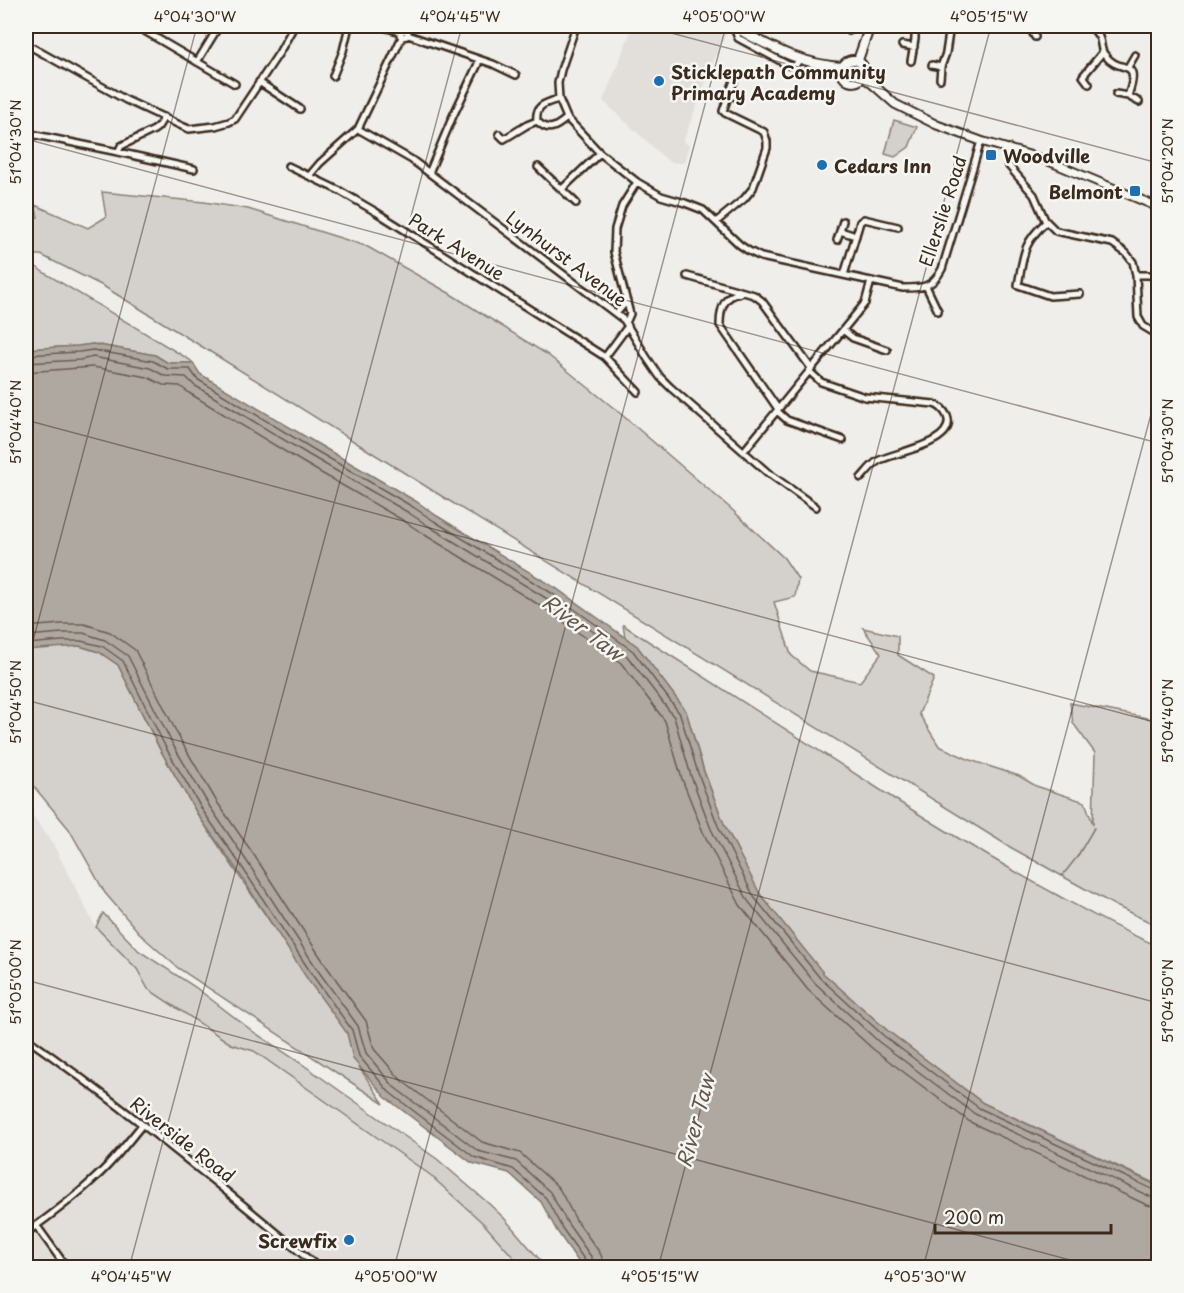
<svg xmlns="http://www.w3.org/2000/svg" width="1184" height="1293" font-family="'Playpen Sans',sans-serif">
<style>
.built{fill:#e2dfdb}
.green{fill:#d4d1cc;stroke:#887e75;stroke-width:1.5}
.water{fill:#afa8a1;stroke:#81766d;stroke-width:1.5}
.lines{fill:none;stroke-linecap:round;stroke-linejoin:round}
.shore{stroke:#695c52;stroke-width:1.5}
.stream{stroke:#81766d;stroke-width:1.5}
.street-casing{stroke:#3b2a1e;stroke-width:10}
.secondary-casing{stroke:#3b2a1e;stroke-width:11}
.primary-casing{stroke:#3b2a1e;stroke-width:12}
.street{stroke:#f6f6f2;stroke-width:5}
.secondary{stroke:#f6f6f2;stroke-width:7}
.primary{stroke:#f6f6f2;stroke-width:8}
.ticks{fill:none;stroke:#3b2a1e;stroke-width:1.5;stroke-opacity:0.45}
.poi-dot{fill:#1f6fb2;stroke:#f6f6f2;stroke-width:2}
.labels{text-anchor:middle;dominant-baseline:central;stroke-width:5;stroke-linejoin:round;paint-order:stroke}
.poi-label{font-size:18px;font-weight:bold;fill:#3b2a1e;stroke:#f6f6f2;text-anchor:start}
.street-label{font-size:18px;fill:#3b2a1e;stroke:#f6f6f2}
.water-label{font-size:20px;font-style:italic;fill:#64564c;stroke:#f6f6f2}
.neatline{fill:none;stroke:#3b2a1e;stroke-width:2}
.ticks-label{font-size:15px;text-anchor:middle;fill:#3b2a1e}
</style>
<rect width="100%" height="100%" fill="#efeeea"/>
<filter id="ink" filterUnits="userSpaceOnUse"><feTurbulence type="fractalNoise" baseFrequency=".0167" numOctaves="2"/><feDisplacementMap in="SourceGraphic" scale="12" xChannelSelector="R" yChannelSelector="G"/><feConvolveMatrix kernelMatrix="1 2 1 2 8 2 1 2 1" color-interpolation-filters="sRGB"/></filter>
<g filter="url(#ink)">
<path class="built" d="M633,26H720L728,30L714,60L683,142L689,145L684,163L669,162L603,101Z
M26,808L34,817L53,844L96,928L137,969H140L254,1052L429,1174L484,1224L522,1267H26Z"/>
<path class="green" d="M894,120L917,127L909,147L895,157L885,154Z
M102,192L204,202L248,209L366,246L449,293L548,355L615,409L729,507L784,558L798,579L795,597L774,602L791,655L810,671L860,682L881,654L863,628L898,636V655L934,678L919,714L939,746L970,760L1019,776L1036,786L1085,802L1093,824L1095,753L1073,723L1070,703L1158,720V926L1116,906L1010,847L443,497L209,351L103,286L41,255H26V218L38,217L35,205L88,228L106,217Z
M26,259L43,272L190,360L193,363H168L155,355L93,344L78,346L26,349Z
M623,625C714,684 805,742 896,800C949,833 1002,865 1057,895C1090,913 1123,932 1158,946V1185L983,1103L888,1031L825,975L886,1031L981,1104L1158,1187V1267H765L739,853L724,824L704,771L686,711L637,646L625,637Z
M79,646L99,652L118,665L159,748L198,815L279,935L347,1033L348,1037L362,1038L359,1021L377,1036L484,1098L533,1138L569,1193L589,1214L623,1267H588L561,1230L544,1197L509,1168L474,1158L388,1092L359,1067L384,1104L178,968L142,936L105,893L69,829L26,777V649Z
M103,913L139,951L195,987L255,1033L302,1064L437,1159L487,1202L504,1218L546,1267H522L484,1224L429,1174L254,1051L231,1044L148,989L137,969L96,927Z"/>
<path class="water" d="M93,344L155,355L168,363H193L200,374L316,443L417,502L437,516L557,589L637,646L686,711L704,772L724,824L760,894L824,974L888,1031L983,1103L1158,1186V1267H582L557,1231L541,1202L509,1173L472,1163L385,1097L353,1059L347,1033L308,980L235,867L198,815L161,751L118,665L99,652L80,646L26,650V349L78,346Z"/>
<g class="lines">
<path class="shore" d="M26,355L79,352L93,350L153,361L168,369H190L197,379L313,449L413,507L434,521L553,594L633,651L680,714L698,773L718,826L754,897L820,978L884,1036L979,1108L1154,1190L1158,1191
M26,363L80,360L93,357L150,368L165,376L186,377L194,385L309,455L409,513L430,527L549,600L627,656L674,717L691,776L711,829L748,901L815,983L879,1042L975,1114L1151,1197L1158,1198
M26,372L93,367L147,377L163,385L180,386L189,393L304,463L404,521L425,535L544,608L621,663L665,721L682,779L703,832L740,905L808,990L873,1049L970,1122L1147,1205L1158,1207
M26,627L61,624H84L110,632L135,650L181,741L217,802L254,855L327,967L366,1021L374,1049L401,1080L482,1142L520,1153L556,1185L560,1190L576,1220L600,1253L603,1260V1268
M26,636L62,633H83L105,640L128,656L173,745L210,807L246,860L319,972L358,1026L366,1053L394,1087L478,1151L516,1161L550,1192L568,1224L592,1258L594,1268
M26,644L62,641H81L102,646L123,661L166,748L203,811L240,864L313,976L352,1030L359,1056L389,1092L474,1157L513,1169L546,1198L562,1228L586,1262L587,1268"/>
<path class="stream" d="M1062,876L1077,857L1094,828"/>
<defs>
<path id="street" d="M136,26L235,84
M380,26L401,32L405,30L408,33L407,36L402,37L400,35L401,32
M576,26L561,70L558,83L559,99L567,118L600,153L637,182L661,196L685,203L703,210L740,245L749,251L761,257L903,288C923,288 932,288 942,269L981,141
M846,26L849,31
M1029,26L1035,37
M1090,26C1093,29 1097,33 1099,37C1102,43 1100,50 1105,55C1120,76 1142,55 1128,96
M734,28L738,38L788,65L795,66L799,60
M1012,28L1019,26
M408,35L493,64L516,75
M26,44L126,100L184,127L189,129L215,126L229,122L235,119L279,53L294,26
M902,45L914,47
M911,61L915,39V26
M197,62L219,26
M932,65L941,67
M1128,67L1135,55
M333,76L343,51L349,26
M940,79L941,67L946,53L950,26
M259,82L300,109
M1089,84L1083,76L1102,53
M729,94L734,81
M1116,94L1128,96L1139,102
M559,99C545,103 535,105 537,121C549,133 556,127 567,118
M358,129L412,160L624,320L647,358L660,377L670,387L767,472L816,507
M26,133L118,152L121,146L154,130L158,127L164,117
M499,134L504,139L527,125L537,121
M1009,148L1007,160L1009,166L1034,195L1045,220L1056,231L1112,243L1126,253L1133,262L1136,275L1138,317L1143,326L1158,335
M118,152L194,169
M288,166L340,191L376,212L605,357L638,392
M538,167L576,203
M429,173L453,116L478,64V59
M309,176L320,163L358,129L402,37
M562,189L600,153
M843,221L840,231L856,236
M716,222L744,199L753,188L767,148V141L764,132L725,113L723,111L729,94L738,98
M1046,222C1022,244 1024,255 1018,285L1050,296L1080,294
M837,240L840,231
M844,275L860,222L864,219L898,227
M1136,275H1149L1158,278
M687,276L754,295L762,301L811,368
M926,286L938,311
M741,293C723,295 720,310 720,325L778,409
M616,314L627,301
M626,323L630,314L614,252L615,229L622,206L637,182
M843,330L853,338L887,350
M605,357L628,326
M809,371L821,382L865,397L934,404C940,406 944,410 947,416C958,444 893,452 878,461C871,465 866,473 861,478
M777,411L787,420L843,440
M744,451L865,303L871,281
M26,1038C127,1109 224,1188 319,1268
M36,1225L67,1268
M26,1233C50,1216 74,1198 96,1177C113,1162 127,1143 142,1125"/>
<path id="secondary" d="M862,77L870,82L895,104L937,125L981,141L1046,160L1158,207"/>
<path id="primary" d="M732,26C770,46 797,64 842,67
M842 71a11 11 0 1 1 22 0a11 11 0 1 1-22 0Z
M858,60L870,26"/>
</defs>
<use href="#street" class="street-casing"/>
<use href="#secondary" class="secondary-casing"/>
<use href="#primary" class="primary-casing"/>
<use href="#street" class="street"/>
<use href="#secondary" class="secondary"/>
<use href="#primary" class="primary"/>
</g>
</g>
<path class="ticks" d="M645,26L1158,163M26,139L1158,443M26,420L1158,723M26,667L197,26M26,700L1158,1003M26,980L1100,1268M26,1260L55,1268M129,1268L462,26M394,1268L726,26M658,1268L991,26M923,1268L1158,388"/>
<g class="poi-dot">
<circle cx="659" cy="81" r="6"/>
<rect x="985" y="149" width="12" height="12" rx="3"/>
<circle cx="822" cy="165" r="6"/>
<rect x="1129" y="185" width="12" height="12" rx="3"/>
<circle cx="349" cy="1240" r="6"/>
</g>
<g class="labels">
<g class="poi-label">
<text x="671" y="71">Sticklepath Community<tspan x="671" dy="21">Primary Academy</tspan></text>
<text x="1003" y="155">Woodville</text>
<text x="834" y="165">Cedars Inn</text>
<text x="1123" y="191" text-anchor="end">Belmont</text>
<text x="337" y="1240" text-anchor="end">Screwfix</text>
</g>
<g class="street-label">
<text transform="translate(942 211) rotate(-72)">Ellerslie Road</text>
<text transform="translate(457 246) rotate(32)">Park Avenue</text>
<text transform="translate(567 258) rotate(37)">Lynhurst Avenue</text>
<text transform="translate(183 1139) rotate(38)">Riverside Road</text>
</g>
<g class="water-label">
<text transform="translate(583 627) rotate(37)">River Taw</text>
<text transform="translate(695 1121) rotate(-75)">River Taw</text>
</g>
</g>
<rect width="1184" height="1293" fill="none" stroke="#f6f6f2" stroke-width="66"/>
<path d="M935 1224v9h176v-9" fill="none" stroke="#3b2a1e" stroke-width="3"/>
<text x="944" y="1224" font-size="18" fill="#3b2a1e" stroke="#f6f6f2" stroke-width="4.5" paint-order="stroke">200 m</text>
<rect x="33" y="33" width="1118" height="1227" class="neatline"/>
<g class="ticks-label">
<text x="195" y="22">4°04'30"W</text>
<text x="460" y="22">4°04'45"W</text>
<text x="724" y="22">4°05'00"W</text>
<text x="989" y="22">4°05'15"W</text>
<text transform="translate(16 142) rotate(-90)" y="5">51°04'30"N</text>
<text transform="translate(1168 161) rotate(-90)" y="5">51°04'20"N</text>
<text transform="translate(16 422) rotate(-90)" y="5">51°04'40"N</text>
<text transform="translate(1168 441) rotate(-90)" y="5">51°04'30"N</text>
<text transform="translate(16 702) rotate(-90)" y="5">51°04'50"N</text>
<text transform="translate(1168 721) rotate(-90)" y="5">51°04'40"N</text>
<text transform="translate(16 982) rotate(-90)" y="5">51°05'00"N</text>
<text transform="translate(1168 1001) rotate(-90)" y="5">51°04'50"N</text>
<text x="131" y="1282">4°04'45"W</text>
<text x="396" y="1282">4°05'00"W</text>
<text x="660" y="1282">4°05'15"W</text>
<text x="925" y="1282">4°05'30"W</text>
</g>
</svg>
